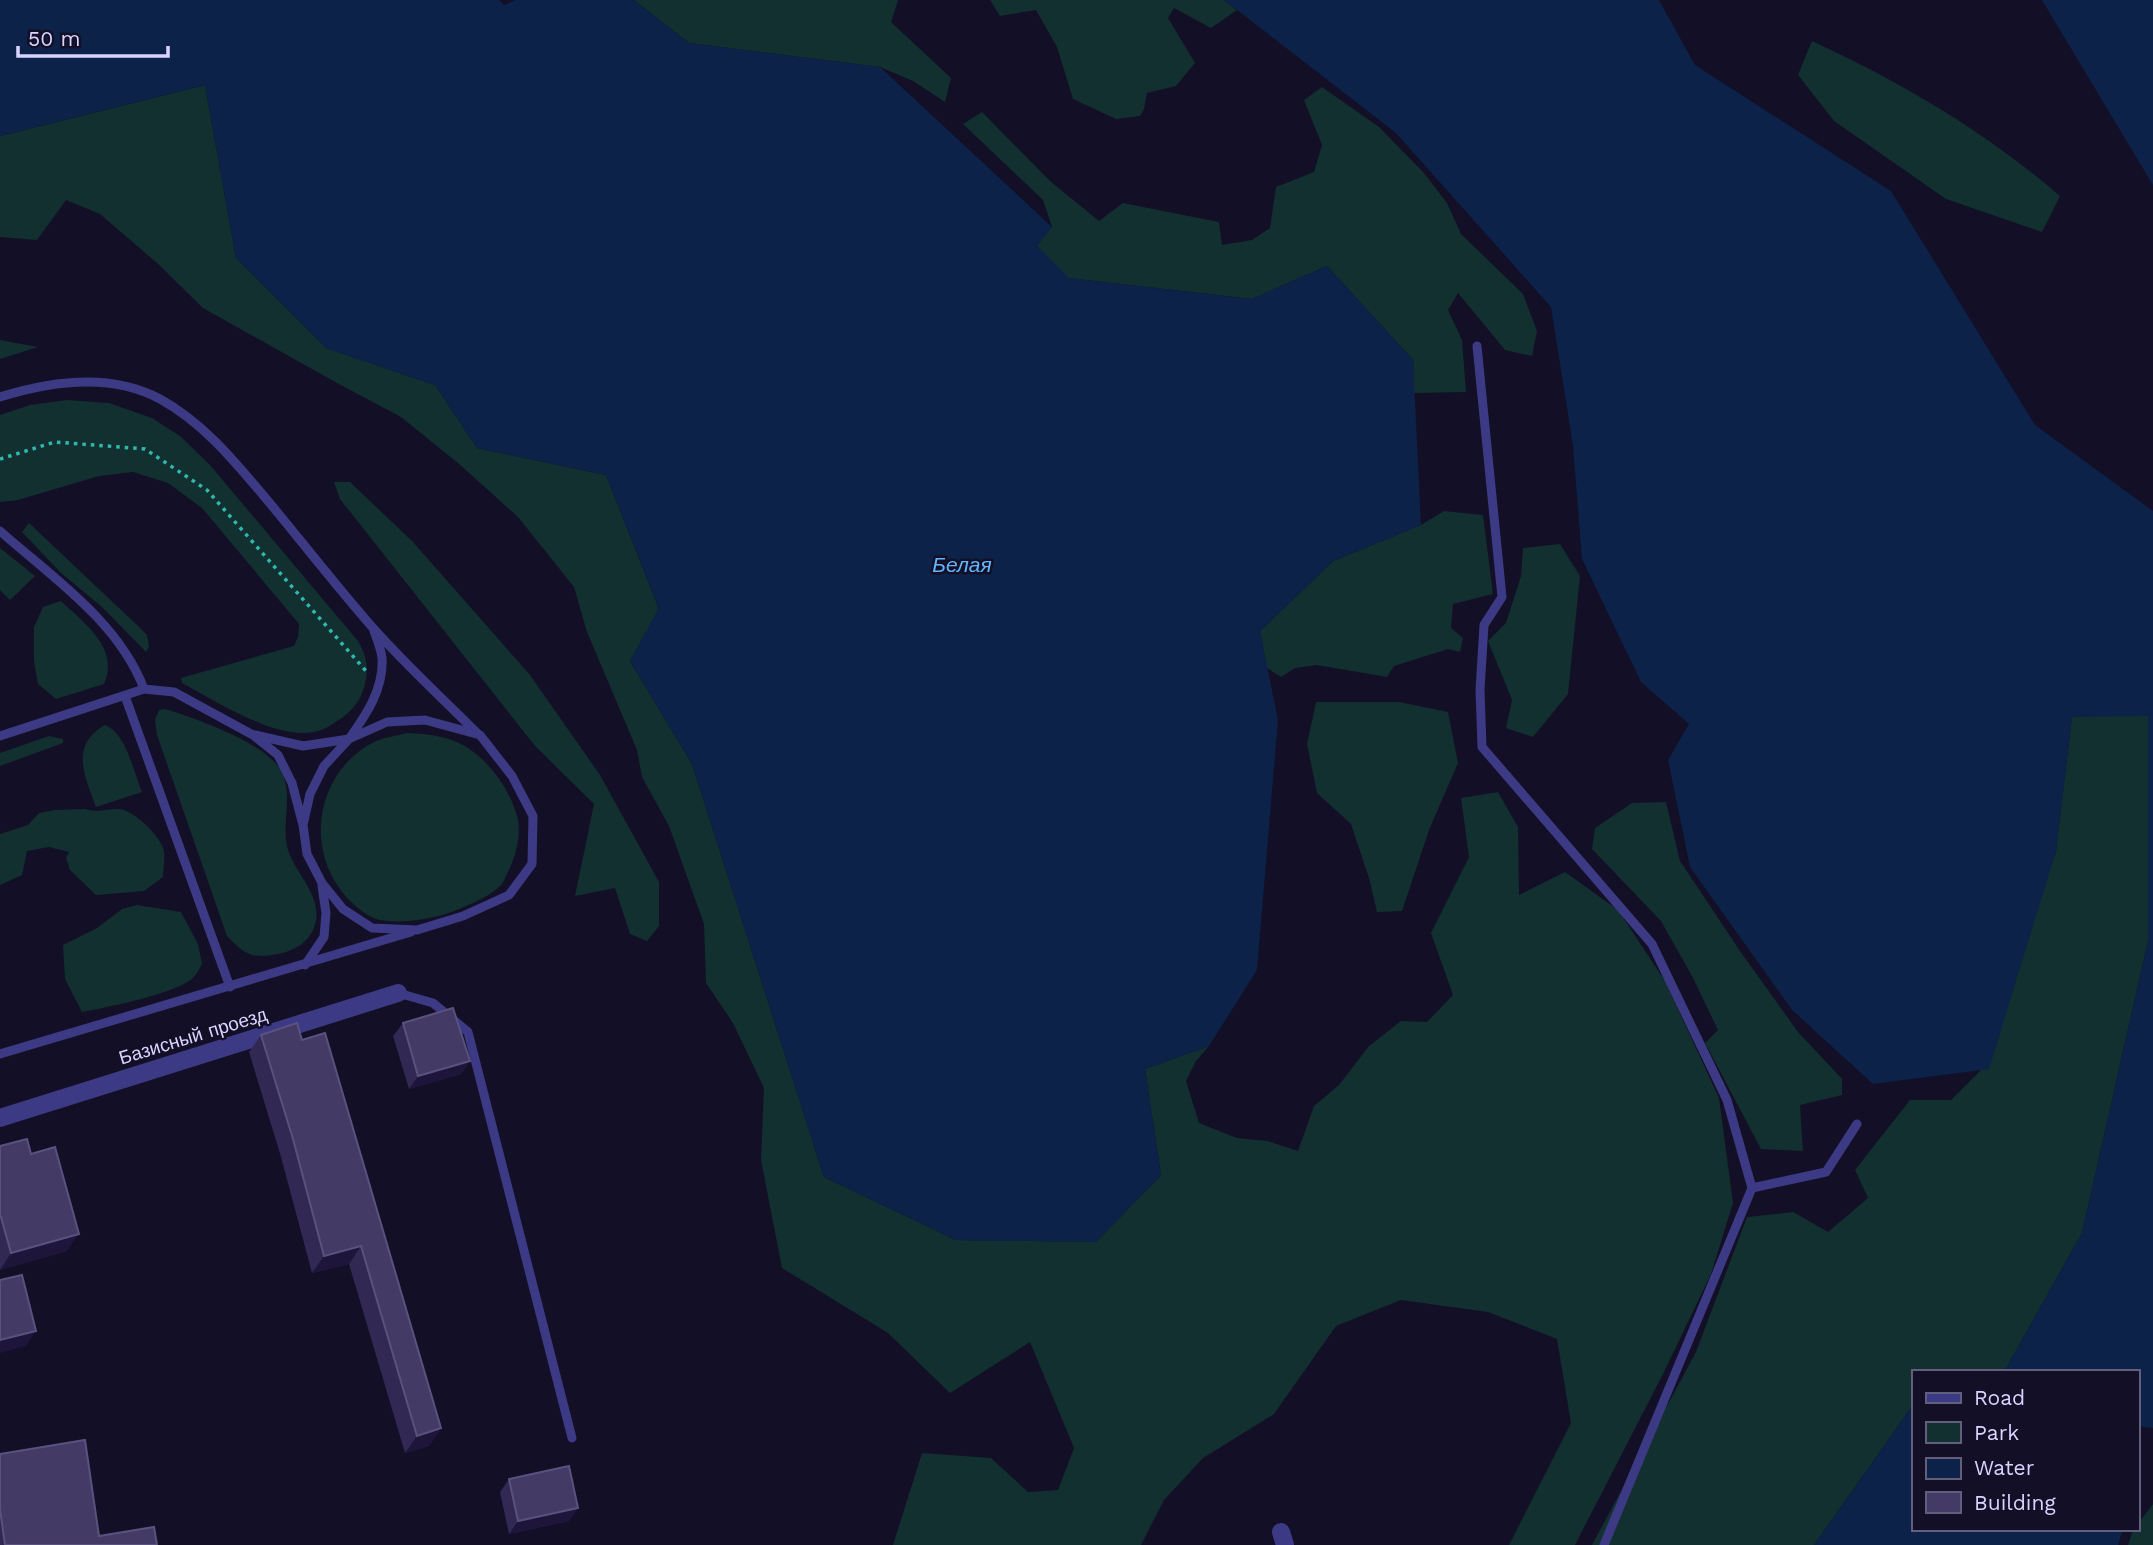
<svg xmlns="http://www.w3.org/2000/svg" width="2153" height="1545" font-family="'Work Sans',sans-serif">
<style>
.green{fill:#12302f}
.water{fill:#0c2248}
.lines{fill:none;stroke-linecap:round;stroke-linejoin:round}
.path{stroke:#2fb8b0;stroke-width:3.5;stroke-dasharray:3.5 5;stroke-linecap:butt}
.service{stroke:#3d3a85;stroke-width:9}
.minor{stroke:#3d3a85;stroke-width:18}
.wall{fill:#312854}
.shaded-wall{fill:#1d163a}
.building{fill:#433a66;stroke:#5a527e;stroke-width:2}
.labels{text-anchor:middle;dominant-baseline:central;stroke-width:5;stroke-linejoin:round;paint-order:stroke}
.street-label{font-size:19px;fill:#d9d4ff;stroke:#130f26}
.water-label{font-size:21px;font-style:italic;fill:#62b6ff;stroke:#130f26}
</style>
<rect width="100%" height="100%" fill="#130f26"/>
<path class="green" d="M634,0H898L891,22L951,78L945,102L913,81L880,67L689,43Z
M990,0H1224L1237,10L1211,28L1174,8L1168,18L1195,63L1176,86L1147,93L1144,109L1140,116L1116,119L1073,99L1057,47L1036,10L1000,16Z
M1812,41C1901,82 1986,132 2060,196L2042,232L1946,199L1834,121L1798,75Z
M205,85L236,258L326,348L435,385L477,448L606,475L659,609L630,661L692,764L824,1177L956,1240L1096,1242L1161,1175L1145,1069L1209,1046L1196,1061L1186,1081L1199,1123L1237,1138L1268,1141L1298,1151L1314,1106L1339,1085L1369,1046L1401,1021L1427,1022L1453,995L1431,933L1469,857L1461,798L1498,792L1518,827L1519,895L1565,872L1618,910L1665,981L1719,1098L1733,1203L1711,1274L1663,1374L1575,1545H1509L1571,1423L1557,1339L1488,1312L1401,1300L1336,1326L1274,1414L1203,1458L1164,1500L1141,1545H893L922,1453L991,1458L1028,1492L1058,1490L1074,1448L1030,1342L950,1393L888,1333L782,1268L761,1160L764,1088L733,1023L706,983L704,924L669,826L642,777L637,750L587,632L574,587L518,517L458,463L401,417L337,383L203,308L157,263L100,214L66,200L37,240L0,237V136Z
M1322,87L1379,127L1424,173L1447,203L1461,234L1523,294L1537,331L1532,356L1505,350L1458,293L1448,310L1462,340L1466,392L1414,393L1413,360L1327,266L1252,299L1068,278L1036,245L1052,227L1043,200L963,124L982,112L1050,181L1099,221L1123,203L1219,222L1222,245L1252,240L1270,228L1276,187L1314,172L1322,145L1304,100Z
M0,340L38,347L0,359Z
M67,400L109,403L152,418L180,436L210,465L358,641C370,661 369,677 360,698C355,707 346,716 337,721C330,726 322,731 313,732C275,740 214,700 182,683L181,678L294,646L298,637L299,624L202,508L168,483L133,472L99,476L18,500L0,502V415L30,405Z
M334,482H350L413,542L530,675L600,775L659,882V926L647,941L630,934L615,888L575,896L594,804L535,746L340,499Z
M1444,511L1483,515L1493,594L1453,604L1451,628L1463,638L1460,652L1448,649L1394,666L1387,677L1317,665L1295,668L1281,677L1267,668L1260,631L1333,561L1421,525Z
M29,523L137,625L147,635L149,647L146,652L102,607L61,573L22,532Z
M1560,544L1580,576L1568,694L1533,737L1506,728L1512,700L1488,641L1506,623L1521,576L1523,548Z
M0,548L35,576L10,600L0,590Z
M61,601C84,623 120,648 104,684L56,699L38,684L34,661V627L43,607Z
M1316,702H1399L1448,712L1458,763L1429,830L1402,911L1377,912L1369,878L1351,824L1317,793L1307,744Z
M165,709C195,718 259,741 278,766C296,790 280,823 288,850C297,877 328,901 312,932C305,945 292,951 278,954C252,959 245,955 227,936L157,735L155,720L159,710Z
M2072,716H2148V941L2082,1233L2004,1372H1913V1405L1814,1545H1592L1696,1352L1747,1217L1793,1212L1828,1232L1868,1198L1855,1170L1910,1100H1951L1981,1070L2056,851Z
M105,725C127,734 133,771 142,792L96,807C85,777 69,745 105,725Z
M407,733C428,734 450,736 468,748C490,762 510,790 517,816C522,833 516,856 508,872C506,876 504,882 500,886C489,897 469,905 454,911C436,919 395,925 376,919C362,914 348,900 340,889C304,840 320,768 376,741C385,737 397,736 407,733Z
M49,736L63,739V743L0,766V753Z
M1666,802L1680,861L1740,951L1798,1032L1842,1079V1095L1800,1105L1803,1151L1761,1149L1705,1043L1718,1030L1692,976L1661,921L1592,849L1595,828L1632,803Z
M85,809C98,813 105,809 118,809C133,809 158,834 163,848C166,856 163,869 163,877L144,891L96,895L70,870L66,858L69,852L49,847L27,851L22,875L0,885V834L28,825L39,813L55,810Z
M137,905L181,912L198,944L202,964C199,969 197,974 193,978C178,993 105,1008 82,1012L65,979L63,945L97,928L122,909Z
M2153,1504V1545H2128L2133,1530L2137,1529V1525Z"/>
<path class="water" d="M0,0H499L504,5L516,0H634L689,43L880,67L1052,227L1037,246L1069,278L1251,299L1327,266L1413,360L1421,525L1333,561L1260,631L1278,720L1257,970L1209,1046L1145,1069L1161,1175L1096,1242L956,1240L824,1177L692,764L630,661L659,608L606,475L477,448L435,385L326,348L236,258L205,85L0,136Z
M1224,0H1659L1695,65L1891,191L2035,425L2153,511V1428L2137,1426V1372H2004L2082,1233L2148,941V716L2072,717L2056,851L1989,1069L1873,1084L1792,1010L1690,867L1668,760L1689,724L1641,682L1582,559L1573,446L1551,307L1396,133Z
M2042,0H2153V185Z
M1913,1405V1529H2123L2118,1545H1814Z"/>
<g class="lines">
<path class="path" d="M0,459L55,442L145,449L207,490L366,671"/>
<path class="service" d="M1477,346L1502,597L1484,625L1480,690L1482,747L1652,944L1727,1100L1752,1188L1604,1545
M0,397C51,381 110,372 160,399C204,423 236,463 268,501C303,543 337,587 373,628C406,665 443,699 478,734
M0,531C52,577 119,622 144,689
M125,696L230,987
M255,735L303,746L349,739C366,715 384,689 382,658C381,649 377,639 374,631
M0,736L144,689L174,692L253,735L278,755L292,783L303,825L307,854L322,883L343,909L372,928L417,930L463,916L509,895L532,864L533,816L512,776L480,735L425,720L387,722L349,739L324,766L310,794L303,825
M305,965L324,937L326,913L322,886
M398,993L433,1003L468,1032L572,1438
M0,1054L411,932
M1752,1188L1826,1172L1857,1124"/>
<path class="minor" d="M0,1118L398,993
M1281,1532L1285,1545"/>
</g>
<path class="wall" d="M403,1023L470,1061L461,1074L409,1089L393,1036Z
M261,1035L302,1040L441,1428L429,1446L405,1453L349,1264L312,1273L281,1157L249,1052Z
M0,1146L31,1154L67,1251L0,1270Z
M0,1454L99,1536L157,1545H0Z
M509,1479L578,1508L569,1521L509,1534L500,1492Z"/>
<path class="shaded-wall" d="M470,1061L461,1074L409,1089L418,1076Z
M79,1234L67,1251L0,1270L11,1253Z
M361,1246L349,1264L312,1273L324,1256Z
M36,1331L26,1346L0,1353V1340Z
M441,1428L429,1446L405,1453L417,1436Z
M578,1508L569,1521L509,1534L518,1521Z"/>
<path class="building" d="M453,1008L470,1061L418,1076L403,1023Z
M297,1023L302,1040L325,1033L441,1428L417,1436L361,1246L324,1256L293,1139L261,1035Z
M27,1139L31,1154L55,1147L79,1234L11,1253L1,1217H0V1146Z
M22,1275L36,1331L0,1340V1280Z
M85,1440L99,1536L154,1527L157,1545H5L0,1509V1454Z
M569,1466L578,1508L518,1521L509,1479Z"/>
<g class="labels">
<g class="street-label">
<text transform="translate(193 1036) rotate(-17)">Базисный проезд</text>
</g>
<g class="water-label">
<text x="962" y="564">Белая</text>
</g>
</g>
<rect x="1912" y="1370" width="228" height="161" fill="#130f26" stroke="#625e7d" stroke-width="2"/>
<rect x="1926" y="1393" width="35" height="10" fill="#3d3a85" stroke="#625e7d" stroke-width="2"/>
<text x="1974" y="1405" font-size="21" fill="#d9d4ff">Road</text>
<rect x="1926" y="1422" width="35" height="21" fill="#12302f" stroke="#625e7d" stroke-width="2"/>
<text x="1974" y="1440" font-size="21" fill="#d9d4ff">Park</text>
<rect x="1926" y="1458" width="35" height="21" fill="#0c2248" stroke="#625e7d" stroke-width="2"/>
<text x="1974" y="1475" font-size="21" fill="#d9d4ff">Water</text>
<rect x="1926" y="1492" width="35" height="21" fill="#433a66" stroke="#625e7d" stroke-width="2"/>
<text x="1974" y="1510" font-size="21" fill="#d9d4ff">Building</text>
<path d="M18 46v10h150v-10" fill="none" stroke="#d9d4ff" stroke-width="3.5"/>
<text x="28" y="46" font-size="21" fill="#d9d4ff" stroke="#130f26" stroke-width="5" paint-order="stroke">50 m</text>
</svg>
